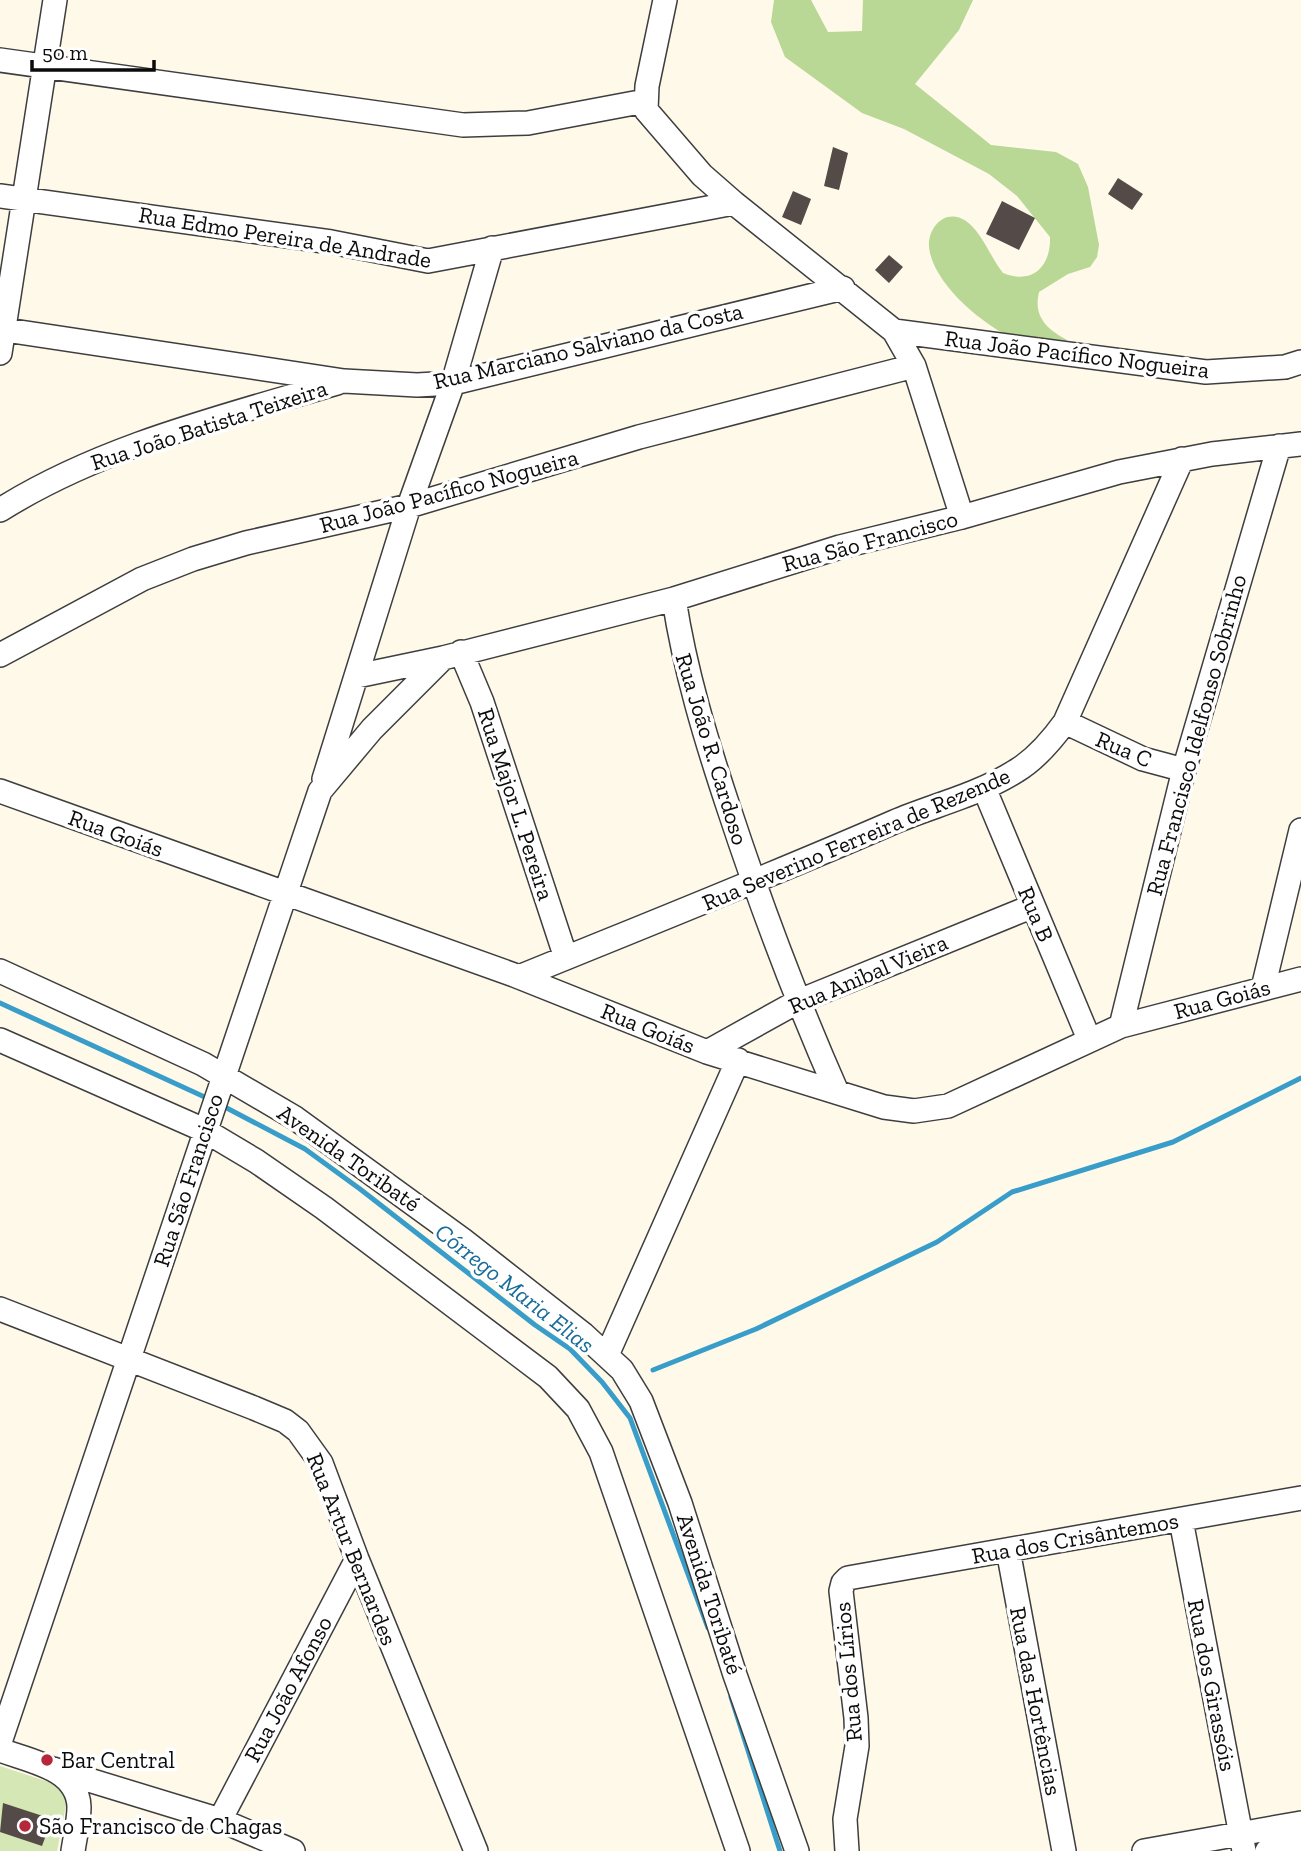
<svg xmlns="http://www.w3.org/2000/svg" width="1301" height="1851" font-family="'Zilla Slab',serif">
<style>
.green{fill:#d4e7b5}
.forest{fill:#b9d795}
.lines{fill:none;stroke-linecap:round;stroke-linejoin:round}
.stream{stroke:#399dc9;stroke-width:5}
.building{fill:#544b48}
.minor-casing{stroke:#3e3e3e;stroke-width:26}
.minor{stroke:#fff;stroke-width:23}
.poi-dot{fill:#b7273b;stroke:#fff;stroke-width:2.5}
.labels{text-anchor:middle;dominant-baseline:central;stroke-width:7;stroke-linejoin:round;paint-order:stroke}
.street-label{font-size:23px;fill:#0b0b0b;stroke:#fff}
.poi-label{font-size:23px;fill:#0b0b0b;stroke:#fff;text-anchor:start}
.water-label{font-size:24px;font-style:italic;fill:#196c99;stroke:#fff}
</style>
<rect width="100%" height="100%" fill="#fff9ea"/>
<path class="green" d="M0,1766L61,1786L67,1800L57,1851H0Z"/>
<path class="forest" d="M774,0H811L828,32L862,31L863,0H973L959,30L915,84L991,145L1056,152L1078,164L1088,187L1099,245L1097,257L1090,267L1068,274L1039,292C1033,317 1047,329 1067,340L1060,350C1050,348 1038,348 1029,345C992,333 939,291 930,253C924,231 944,206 966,221C981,231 991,258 1003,273C1032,285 1051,267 1050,237L1017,196L989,174L904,129L862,113L785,57L771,22Z"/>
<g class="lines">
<path class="stream" d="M0,1003L209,1099
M221,1105L305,1149L360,1189L535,1325L570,1349L602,1382L630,1418L708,1628
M653,1370L756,1329L937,1242L1012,1192L1173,1142L1301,1078
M731,1697L780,1851"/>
</g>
<path class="building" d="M833,147L848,153L839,190L824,186Z
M1118,178L1143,194L1132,210L1108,194Z
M793,191L811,199L801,225L782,217Z
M1002,201L1035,218L1019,250L986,234Z
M889,255L903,267L889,283L875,270Z
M3,1803L52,1819L42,1846L0,1832Z"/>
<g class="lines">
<defs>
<path id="minor" d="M665,0L647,86L646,110L702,175L734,203L894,331L914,366L962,517
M0,60L463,125L528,123L645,101
M0,196L331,242L428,261L734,203
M0,329L344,381L417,385L453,383L843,288
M894,331L1206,372L1285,367L1301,362
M0,353L55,0
M0,510C102,446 223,417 337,383
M674,599C685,671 706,740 729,809C761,906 796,999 837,1092
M461,652L482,702L566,958
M0,655L142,579L193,559L246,543L409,506L639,437L914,366
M357,676L443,658L674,599L840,547L962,517L1119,472L1212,454L1301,444
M1065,722L1143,759L1184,770
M324,779L409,506L453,383L492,248
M984,788L1089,1039
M0,791L514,975L707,1052L884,1107L914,1111L948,1106L1121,1026L1301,979
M0,971L203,1064L295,1118L463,1240L583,1334L622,1370L641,1401L680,1503L735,1675L797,1851
M519,977C644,926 770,876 894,822C934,805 978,795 1016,771C1036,759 1052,740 1065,722L1182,459
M1263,988L1301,830
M1121,1026L1184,770L1279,446
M0,1040L204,1130L256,1161L324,1208L548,1377L578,1409L601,1452L738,1851
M707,1052L797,1002L1033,906
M0,1309L254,1408L285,1421L298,1431L321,1463L357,1559L476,1851
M607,1355L738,1060
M1181,1520L1244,1851
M1008,1550L1064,1851
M0,1742L320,791L372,729L443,658
M0,1750C29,1761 78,1768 79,1807C79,1821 75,1837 73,1851
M53,1769L220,1820L293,1851
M220,1820L357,1559
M847,1851L845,1819L857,1746L856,1718L841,1591L843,1583L848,1578L1301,1498
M1144,1851L1301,1823
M1267,1851L1301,1845"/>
</defs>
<use href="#minor" class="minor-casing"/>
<use href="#minor" class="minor"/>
</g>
<g class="poi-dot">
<circle cx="47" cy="1760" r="7"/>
<circle cx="25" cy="1826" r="7"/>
</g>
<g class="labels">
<g class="street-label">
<text transform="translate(285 237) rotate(9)">Rua Edmo Pereira de Andrade</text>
<text transform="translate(588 346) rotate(-13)">Rua Marciano Salviano da Costa</text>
<text transform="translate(1077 354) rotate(7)">Rua João Pacífico Nogueira</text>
<text transform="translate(209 425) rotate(-18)">Rua João Batista Teixeira</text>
<text transform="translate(449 491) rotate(-15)">Rua João Pacífico Nogueira</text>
<text transform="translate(870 541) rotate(-15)">Rua São Francisco</text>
<text transform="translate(1196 735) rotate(-75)">Rua Francisco Idelfonso Sobrinho</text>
<text transform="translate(712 749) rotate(73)">Rua João R. Cardoso</text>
<text transform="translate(1124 749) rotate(23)">Rua C</text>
<text transform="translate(516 804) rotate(72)">Rua Major L. Pereira</text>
<text transform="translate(116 833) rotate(20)">Rua Goiás</text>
<text transform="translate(856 839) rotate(-23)">Rua Severino Ferreira de Rezende</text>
<text transform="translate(1036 914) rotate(67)">Rua B</text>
<text transform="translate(868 974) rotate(-23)">Rua Anibal Vieira</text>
<text transform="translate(1222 999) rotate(-15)">Rua Goiás</text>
<text transform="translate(648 1028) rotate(22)">Rua Goiás</text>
<text transform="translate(349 1158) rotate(35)">Avenida Toribaté</text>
<text transform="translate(188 1180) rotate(-72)">Rua São Francisco</text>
<text transform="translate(1075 1538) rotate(-10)">Rua dos Crisântemos</text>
<text transform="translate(352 1549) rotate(68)">Rua Artur Bernardes</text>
<text transform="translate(710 1594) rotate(72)">Avenida Toribaté</text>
<text transform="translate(848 1672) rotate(-95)">Rua dos Lírios</text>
<text transform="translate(1212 1685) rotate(79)">Rua dos Girassóis</text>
<text transform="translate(288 1689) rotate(-62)">Rua João Afonso</text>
<text transform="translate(1036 1701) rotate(79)">Rua das Hortências</text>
</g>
<g class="poi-label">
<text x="61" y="1760">Bar Central</text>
<text x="39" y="1826">São Francisco de Chagas</text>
</g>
<g class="water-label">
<text transform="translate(515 1288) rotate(38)">Córrego Maria Elias</text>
</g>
</g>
<path d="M32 60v10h122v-10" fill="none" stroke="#0b0b0b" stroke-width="3.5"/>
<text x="42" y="60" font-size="21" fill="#0b0b0b" stroke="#ffffff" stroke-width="5" paint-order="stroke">50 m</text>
</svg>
